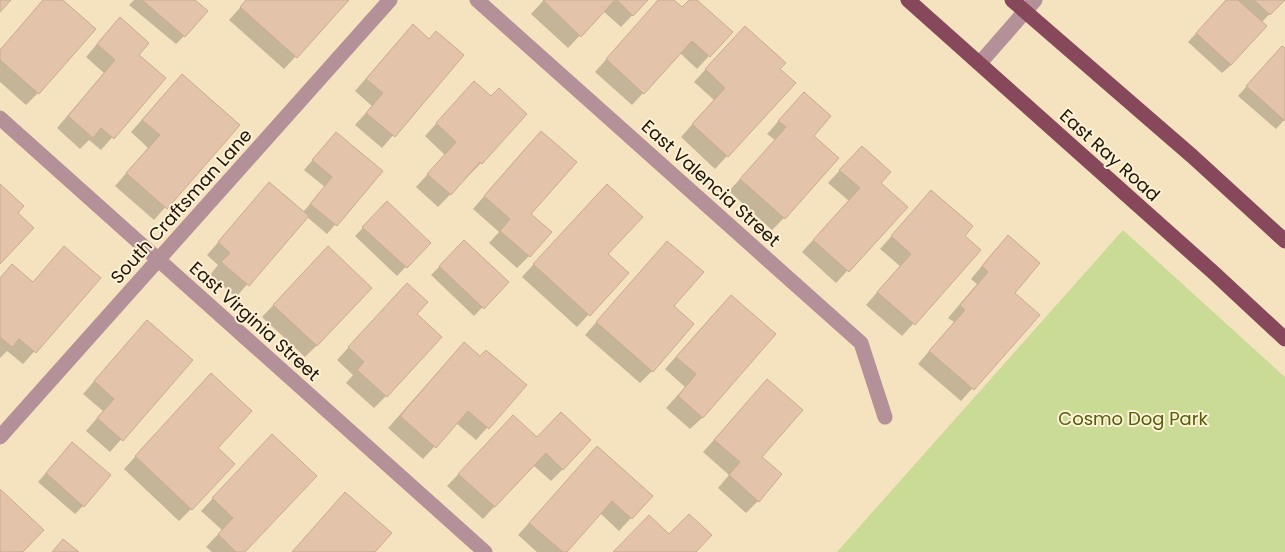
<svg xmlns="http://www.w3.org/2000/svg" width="1285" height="552" font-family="Poppins,sans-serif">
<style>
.green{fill:#c9db95}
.shadow{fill:#0003}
.building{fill:#e3c4aa;stroke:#c8ab91}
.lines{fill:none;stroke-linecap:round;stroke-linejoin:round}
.street{stroke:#b49099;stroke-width:15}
.primary{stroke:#86485a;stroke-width:15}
.labels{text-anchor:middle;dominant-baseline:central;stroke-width:4;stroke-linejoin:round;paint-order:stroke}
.street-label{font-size:18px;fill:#1c1509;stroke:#fff1d5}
.park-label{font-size:18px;fill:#515f08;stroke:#fff1d5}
</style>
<rect width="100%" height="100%" fill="#f5e3c0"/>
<path class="green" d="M1123,230L1285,377V552H837Z"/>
<path class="shadow" d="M43,0H61L38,93L26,105L0,82V50Z
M134,0H193L184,36L176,44L129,5Z
M247,0H348L284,69L229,20Z
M544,0H647L621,27L603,11L568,48L531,14Z
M659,0H672L682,8L690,0H695L731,32L697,69L680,53L632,105L595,72Z
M1227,0H1283L1261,23L1231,65L1222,73L1188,42Z
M108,31L164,78L101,150L89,140L80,149L57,128L104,73L86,57Z
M401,38L429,40L462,56L382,148L355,125L372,106L355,91Z
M733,39L794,83L715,169L681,137L714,100L694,82Z
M1285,50V119L1276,129L1238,96L1273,56Z
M170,88L238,125L154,220L115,186L148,148L131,132Z
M462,95L481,163L438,207L416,187L445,155L425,136Z
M792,106L812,137L784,218L772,230L729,191L775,140L767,134Z
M328,142L381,171L327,234L307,217L236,297L210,275L218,265L207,255L270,183L303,212L325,187L304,170Z
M529,144V256L517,268L489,243L499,232L473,209Z
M850,159L906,207L836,283L802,252L849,201L828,183Z
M595,197L606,254L627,273L577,327L522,277Z
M387,203L429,243L397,276L355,236Z
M920,204L980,250L902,336L866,305L900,266L880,249Z
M464,242L507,282L474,316L431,275Z
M996,249L1013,293L1038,315L961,401L918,364L954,322L948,318L977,284L971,279Z
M655,255L672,306L652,371L640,383L585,335Z
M316,260L317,345L305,357L262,317Z
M0,278L32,283L99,279L23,364L7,351L0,358Z
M395,297L415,314L386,396L374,408L346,383L353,375L337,360Z
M719,308L702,418L690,429L666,408L685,387L665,369Z
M135,334L191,361L110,452L86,431L103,411L83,394Z
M452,356L480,358L526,385L476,440L456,423L423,459L388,428Z
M767,381L758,501L746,513L718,488L729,475L703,452Z
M199,387L216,448L191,509L179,521L124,469Z
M513,417L563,469L551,481L533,465L483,519L447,486Z
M260,448L243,552H212L206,547L222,530L201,511Z
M597,448L651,496L619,531L600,513L566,552H537L518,535Z
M64,452L83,506L75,514L38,482Z"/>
<path class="building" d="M0,0H11L0,12Z
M43,0H63L96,29L39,94L0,60V50Z
M142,0H195L208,11L185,37Z
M246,0H349L297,58L240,7Z
M543,0H615L581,37Z
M617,0H648L633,16Z
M658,0H674L682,7L689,0H697L733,32L710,57L692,41L644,94L606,59Z
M1226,0H1238L1267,26L1231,65L1196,33Z
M1254,0H1285L1270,15Z
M120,17L149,43L139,55L166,78L114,139L101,128L93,138L68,116L115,60L97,44Z
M413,24L429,39L436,31L464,55L395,137L366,113L383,93L366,79Z
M745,26L786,63L780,69L796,83L728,157L692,124L725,88L705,69Z
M1282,46L1285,48V121L1246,86Z
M182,74L240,125L167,209L126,173L160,135L142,120Z
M474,81L491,96L499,88L527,114L482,164L480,162L451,195L427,174L456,142L436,123Z
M804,92L831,116L814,136L839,158L785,219L740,179L786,127L778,121Z
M541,131L577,162L531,214L552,232L530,257L500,231L510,219L484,196Z
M336,132L383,171L337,226L310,204L332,177L312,160Z
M862,146L891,172L881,183L908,207L849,272L813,240L860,188L839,170Z
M269,182L309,216L249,286L221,262L230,253L218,242Z
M0,184L24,206L18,213L34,228L0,264Z
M607,184L643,217L608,254L629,273L590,316L533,264Z
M931,190L973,226L965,236L981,250L915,325L877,292L911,254L891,236Z
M387,201L431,243L407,268L362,227Z
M1008,235L1040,263L1015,293L1040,315L974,390L929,351L965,310L960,305L988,272L982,266Z
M464,240L509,282L484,309L439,266Z
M667,241L704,272L674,306L694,324L653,372L596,322Z
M64,246L101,278L36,353L19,339L12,347L0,337V278L12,264L33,282Z
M328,246L372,288L317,346L273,305Z
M407,283L428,302L417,314L442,337L387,397L357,370L364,362L348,347Z
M731,295L776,334L703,418L678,396L696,374L676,357Z
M147,320L193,360L123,441L97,418L114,399L94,381Z
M464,342L480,356L486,350L527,385L489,429L468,411L436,448L400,416Z
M211,373L252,411L218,448L235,464L192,510L135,456Z
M767,379L803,410L762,457L782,474L759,502L729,475L740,462L714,440Z
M561,412L591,440L563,470L546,453L495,507L458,474L513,415L537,437Z
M272,434L317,476L245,552H236L218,534L233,518L212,498Z
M72,442L111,475L84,507L46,473Z
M597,446L653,496L632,519L612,501L567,552H563L529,523Z
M0,489L44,530L23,552H0Z
M345,492L392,533L375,552H292Z
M689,514L712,535L696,552H613L649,515L669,534Z
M63,539L79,552H52Z"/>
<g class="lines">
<path class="street" d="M477,0L861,343L885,417
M980,63L1035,0
M0,118L485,552
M0,437L390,0"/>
<path class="primary" d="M908,0L1214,273L1285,339
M1012,0L1192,156L1285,241"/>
</g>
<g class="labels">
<g class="street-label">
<text transform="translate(1110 155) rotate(42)">East Ray Road</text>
<text transform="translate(711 183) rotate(42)">East Valencia Street</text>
<text transform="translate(181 206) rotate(-48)">South Craftsman Lane</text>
<text transform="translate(255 321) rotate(42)">East Virginia Street</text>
</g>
<g class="park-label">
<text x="1133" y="418">Cosmo Dog Park</text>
</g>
</g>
</svg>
